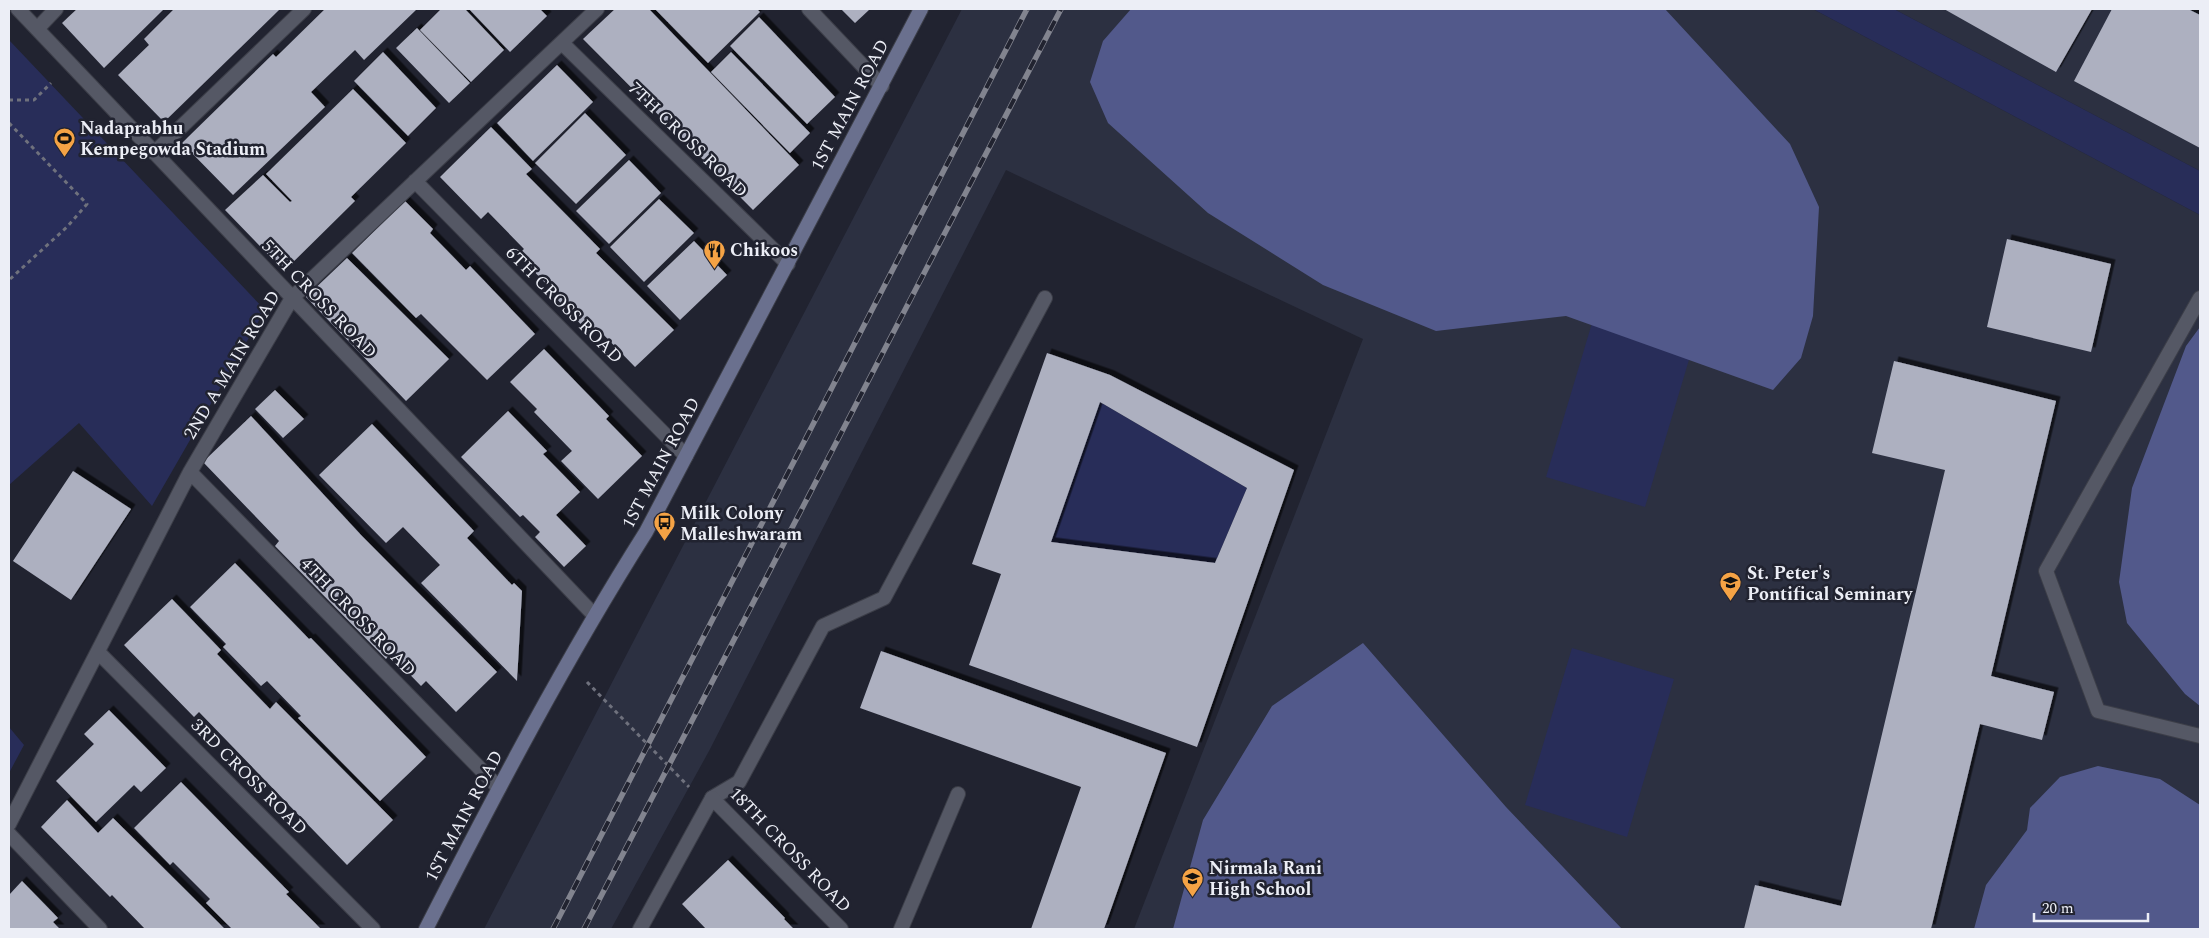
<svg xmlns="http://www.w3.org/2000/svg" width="2209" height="938" font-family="Spectral,serif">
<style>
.built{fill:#2c3041}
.green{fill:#282d59}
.forest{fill:#52598b}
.building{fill:#adb0c0;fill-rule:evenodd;filter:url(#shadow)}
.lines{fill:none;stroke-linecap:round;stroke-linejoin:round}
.service-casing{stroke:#3c3e48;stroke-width:16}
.minor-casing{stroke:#3c3e48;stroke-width:16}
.secondary-casing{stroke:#3c3e48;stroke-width:16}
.path{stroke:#6f717d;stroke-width:3;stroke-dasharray:4 4;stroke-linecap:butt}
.service{stroke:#555865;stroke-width:14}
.minor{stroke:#555865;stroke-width:14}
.secondary{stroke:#6a708e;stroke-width:14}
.rail-casing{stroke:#82848f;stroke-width:5.5}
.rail{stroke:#212330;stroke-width:4;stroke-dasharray:11;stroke-linecap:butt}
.labels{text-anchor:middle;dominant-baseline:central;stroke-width:5;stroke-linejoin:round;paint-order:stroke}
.street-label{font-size:18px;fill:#eceef6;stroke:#212330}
.poi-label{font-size:18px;font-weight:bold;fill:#eceef6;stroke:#212330;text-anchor:start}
</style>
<defs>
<filter id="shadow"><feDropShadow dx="4.5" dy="-4.5" stdDeviation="0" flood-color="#0009"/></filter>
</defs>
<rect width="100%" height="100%" fill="#212330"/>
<path class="built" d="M962,9H1813L2200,215V929H1134L1363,339L1006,170L709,751L611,929H484Z
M1894,9H2200V171Z"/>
<path class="green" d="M1813,9H1894L2200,171V215Z
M9,40L265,310L152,506L79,423L9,485Z
M1595,313L1694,343L1645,507L1546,477Z
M1100,402L1247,488L1215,563L1051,542Z
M1572,648L1674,679L1627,837L1525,805Z
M9,727L24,745L9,773Z"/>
<path class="forest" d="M1131,9H1665L1790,144L1819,207L1813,316L1801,358L1773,390L1566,316L1436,331L1323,285L1208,213L1108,123L1090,82L1103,41Z
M2200,327V706L2185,694L2127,623L2119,582L2132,488L2186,346Z
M1363,643L1506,807L1622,929H1173L1203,820L1272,706Z
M2098,766L2160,779L2200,805V929H1974L1986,885L2027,830L2030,808L2060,777Z"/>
<path class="building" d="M77,9H164L104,68L62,23Z
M174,9H280L164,122L118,75L149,45L144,39Z
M325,9H417L364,60L355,50L311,92L325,107L233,195L182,143L273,54L276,57Z
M441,9H465L504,50L471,82L420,30Z
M469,9H540L547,16L510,52Z
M615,9H649L799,165L753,210L583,39Z
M655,9H757L760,12L708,63Z
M841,9H870L855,23Z
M1944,9H2092L2056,72Z
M2112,9H2188L2200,15V148L2074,81Z
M759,17L835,97L807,124L730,46Z
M417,28L470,83L449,103L396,48Z
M383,52L436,108L408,136L354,81Z
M731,52L810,133L790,153L711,72Z
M557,65L593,102L533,161L497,123Z
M353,89L406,143L351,197L355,201L284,271L225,210L263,175L290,202L292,201L266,174Z
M585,113L626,155L576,204L535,163Z
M491,127L532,169L526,174L600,249L596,253L674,330L635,367L596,327L589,333L553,295L555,293L518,255L524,249L488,212L481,219L440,177Z
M629,160L661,193L609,244L576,211Z
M659,199L694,233L644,282L610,247Z
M405,201L433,229L430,233L466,270L470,266L535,334L487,380L421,314L416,318L352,253Z
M2007,239L2111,264L2091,352L1987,327Z
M694,241L727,275L680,320L647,286Z
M347,258L449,359L406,401L306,297Z
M544,349L609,416L606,419L642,456L598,499L561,461L572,451L534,412L537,409L510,382Z
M1047,353L1110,375L1294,470L1197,747L969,665L1001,574L972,564ZM1100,402L1247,488L1215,563L1051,542Z
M1894,361L2056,401L1991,676L2054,692L2042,740L1980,724L1931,929H1744L1755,885L1841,906L1945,470L1872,453Z
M275,390L304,419L283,438L255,409Z
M508,411L547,451L543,454L580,492L556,515L586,546L564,567L535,537L540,532L523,515L520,517L461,457Z
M251,416L361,535L497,672L456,712L426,681L421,686L390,654L386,659L275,546L279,541L203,462Z
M372,424L474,531L467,538L512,585L514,583L522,591L517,681L421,583L440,565L403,527L386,543L319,475Z
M73,471L131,509L71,600L13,561Z
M235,563L309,639L311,638L426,757L380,801L298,718L301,716L267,681L261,686L223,647L226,644L190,607Z
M172,599L221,650L217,654L270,709L276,702L393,820L347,865L199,712L194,717L124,645Z
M881,651L1166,753L1104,929H1031L1081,787L860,708Z
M109,710L166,768L141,792L134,785L96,822L56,781L94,744L84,734Z
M181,782L289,892L286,894L321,929H232L206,903L210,899L173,862L170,865L134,828Z
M67,800L98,833L113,818L225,929H145L112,895L110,897L41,827Z
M728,860L785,918L784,919L794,929H706L682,904Z
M22,881L58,918L53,922L60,929H9V895Z"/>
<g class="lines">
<defs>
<path id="service" d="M2200,298L2046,571L2098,711L2200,736
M712,798L739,782L823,626L884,598L1045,298
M901,929L958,794"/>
<path id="minor" d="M18,9L594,615
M809,9L882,86
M37,29L56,9
M562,43L788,264
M154,153L304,9
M415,181L686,456
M190,472L499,788
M98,652L373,929
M9,824L190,472L292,298L597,9
M9,834L100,929
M640,929L712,798L841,929"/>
<path id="secondary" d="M426,929C495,794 565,660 646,532L921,9"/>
</defs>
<use href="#service" class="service-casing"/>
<use href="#minor" class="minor-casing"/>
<use href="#secondary" class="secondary-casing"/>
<path class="path" d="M9,100H34L51,83
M9,123L87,204L67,227L9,280
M587,682L689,787"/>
<use href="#service" class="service"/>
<use href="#minor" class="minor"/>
<use href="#secondary" class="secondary"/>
<defs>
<path id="rail" d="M553,929L1027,9
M584,929L1061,9"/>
</defs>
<use href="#rail" class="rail-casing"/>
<use href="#rail" class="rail"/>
</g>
<defs>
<symbol id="stadium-pin" viewBox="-11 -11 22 30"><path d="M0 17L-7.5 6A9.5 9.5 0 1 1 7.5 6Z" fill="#f5a345" stroke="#212330"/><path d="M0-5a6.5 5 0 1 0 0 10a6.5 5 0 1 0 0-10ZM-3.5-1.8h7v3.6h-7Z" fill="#111"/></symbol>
<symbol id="restaurant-pin" viewBox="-11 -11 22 30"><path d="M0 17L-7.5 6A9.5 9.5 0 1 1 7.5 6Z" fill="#f5a345" stroke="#212330"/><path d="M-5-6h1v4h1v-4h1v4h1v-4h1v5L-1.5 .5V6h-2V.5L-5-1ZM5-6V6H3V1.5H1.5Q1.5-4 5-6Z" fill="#111"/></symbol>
<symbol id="bus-pin" viewBox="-11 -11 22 30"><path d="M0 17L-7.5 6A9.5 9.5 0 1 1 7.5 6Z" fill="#f5a345" stroke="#212330"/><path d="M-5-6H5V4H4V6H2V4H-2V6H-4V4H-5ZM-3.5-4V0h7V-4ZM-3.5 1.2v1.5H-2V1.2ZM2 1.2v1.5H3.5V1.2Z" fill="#111"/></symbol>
<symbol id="university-pin" viewBox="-11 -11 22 30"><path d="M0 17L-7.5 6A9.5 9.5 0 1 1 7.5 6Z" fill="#f5a345" stroke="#212330"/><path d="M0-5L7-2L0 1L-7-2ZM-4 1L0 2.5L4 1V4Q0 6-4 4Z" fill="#111"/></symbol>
<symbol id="school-pin" viewBox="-11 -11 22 30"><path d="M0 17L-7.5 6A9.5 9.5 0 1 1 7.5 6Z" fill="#f5a345" stroke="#212330"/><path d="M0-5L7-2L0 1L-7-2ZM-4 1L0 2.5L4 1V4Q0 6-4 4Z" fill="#111"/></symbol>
</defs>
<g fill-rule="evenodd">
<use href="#stadium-pin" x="52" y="126" width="25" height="34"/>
<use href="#restaurant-pin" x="702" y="238" width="25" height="34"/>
<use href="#bus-pin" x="652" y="510" width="25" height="34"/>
<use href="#university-pin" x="1718" y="570" width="25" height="34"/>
<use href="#school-pin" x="1180" y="866" width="25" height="34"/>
</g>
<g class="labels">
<g class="street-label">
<text transform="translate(850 105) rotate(-62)">1ST MAIN ROAD</text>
<text transform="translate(688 140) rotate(44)">7TH CROSS ROAD</text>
<text transform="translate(319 299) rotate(46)">5TH CROSS ROAD</text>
<text transform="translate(564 305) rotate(45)">6TH CROSS ROAD</text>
<text transform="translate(232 365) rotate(-59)">2ND A MAIN ROAD</text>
<text transform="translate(661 463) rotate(-62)">1ST MAIN ROAD</text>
<text transform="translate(358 617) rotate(46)">4TH CROSS ROAD</text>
<text transform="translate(249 777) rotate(45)">3RD CROSS ROAD</text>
<text transform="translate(464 816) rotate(-62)">1ST MAIN ROAD</text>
<text transform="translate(790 850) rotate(46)">18TH CROSS ROAD</text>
</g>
<g class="poi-label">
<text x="80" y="128">Nadaprabhu<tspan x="80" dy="21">Kempegowda Stadium</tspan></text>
<text x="730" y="250">Chikoos</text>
<text x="680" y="513">Milk Colony<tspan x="680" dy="21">Malleshwaram</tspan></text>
<text x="1747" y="573">St. Peter's<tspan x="1747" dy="21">Pontifical Seminary</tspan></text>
<text x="1209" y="868">Nirmala Rani<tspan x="1209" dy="21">High School</tspan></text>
</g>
</g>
<rect width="2209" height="938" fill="none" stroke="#eceef6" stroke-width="20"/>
<path d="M2034 913v8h114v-8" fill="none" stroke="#eceef6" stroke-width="2.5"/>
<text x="2042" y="913" font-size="15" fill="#eceef6" stroke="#212330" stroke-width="4" paint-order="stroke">20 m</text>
</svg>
